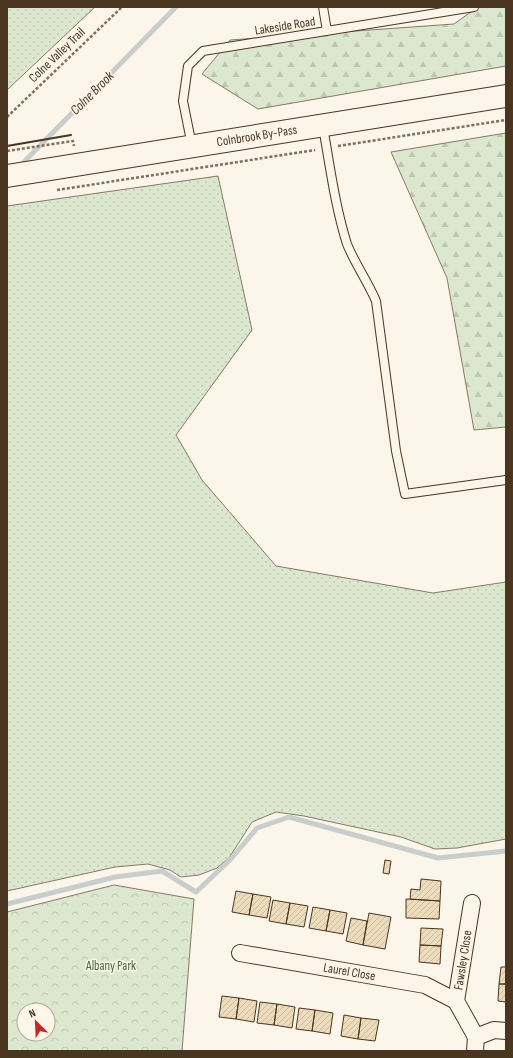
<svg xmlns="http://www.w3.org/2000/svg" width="513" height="1058" font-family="'Sofia Sans Condensed',sans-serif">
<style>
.grass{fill:url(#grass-dots);stroke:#887966}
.forest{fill:url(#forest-firs);stroke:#887966}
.park{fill:url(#park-crowns);stroke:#887966;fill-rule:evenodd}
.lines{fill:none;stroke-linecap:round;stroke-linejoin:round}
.stream{stroke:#c9cecd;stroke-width:5}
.building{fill:url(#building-hatch);stroke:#4a3520}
.lane-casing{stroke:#4a3520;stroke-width:10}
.street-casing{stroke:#4a3520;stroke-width:18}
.highway-casing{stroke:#4a3520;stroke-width:24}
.path{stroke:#7f6f5c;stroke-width:2.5;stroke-dasharray:3 2;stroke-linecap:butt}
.lane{stroke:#fbf6e9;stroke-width:8}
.street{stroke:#fbf6e9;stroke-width:16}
.highway{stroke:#fbf6e9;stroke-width:22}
.wall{stroke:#4a3520;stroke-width:2}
.labels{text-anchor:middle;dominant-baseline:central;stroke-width:3;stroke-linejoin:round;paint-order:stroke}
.street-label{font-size:13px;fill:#4a3520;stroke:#fbf6e9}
.park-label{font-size:13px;fill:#436837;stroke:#fbf6e9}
.water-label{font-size:14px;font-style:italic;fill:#4a3520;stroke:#fbf6e9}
</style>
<defs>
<pattern id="grass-dots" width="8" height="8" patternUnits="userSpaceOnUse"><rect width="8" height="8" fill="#dce7d0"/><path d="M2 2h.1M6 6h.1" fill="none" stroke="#bec7b2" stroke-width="1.8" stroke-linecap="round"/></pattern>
<pattern id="forest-firs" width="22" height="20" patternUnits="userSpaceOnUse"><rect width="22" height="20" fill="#dce7d0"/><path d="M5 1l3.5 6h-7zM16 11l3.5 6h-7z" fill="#bec7b2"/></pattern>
<pattern id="park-crowns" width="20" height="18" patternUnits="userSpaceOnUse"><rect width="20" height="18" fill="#dce7d0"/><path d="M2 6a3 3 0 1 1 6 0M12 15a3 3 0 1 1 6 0" fill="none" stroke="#bec7b2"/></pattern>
<pattern id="building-hatch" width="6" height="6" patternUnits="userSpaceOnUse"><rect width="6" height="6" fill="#ecdcbc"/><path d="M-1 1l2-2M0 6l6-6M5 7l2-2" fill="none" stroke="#ccbda1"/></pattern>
</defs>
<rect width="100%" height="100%" fill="#fbf6e9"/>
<path class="grass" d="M7,7H95L7,90Z
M218,176L252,330L176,435L202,480L276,566L433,593L506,582V839L457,848L435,849L401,837L304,816L276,812L252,822L229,858L217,868L199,875L181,877L170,870L148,864L115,867L7,891V206Z"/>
<path class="forest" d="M478,7H506V66L258,109L202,74L230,40L454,24Z
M506,133V427L474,430L447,278L391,152Z"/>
<path class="park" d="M114,885L194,899L182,1051H7V912ZM24,1010H48V1034H24Z"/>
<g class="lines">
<path class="stream" d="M20,166L176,7
M7,904L115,877L162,871L196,892L230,860L257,828L289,817L438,858L506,851"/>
</g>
<path class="building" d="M385,860L391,861L389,874L383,873Z
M421,879L441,881L440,901L410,899L411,889L420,890Z
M236,891L253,894L249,915L232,912Z
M253,894L271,897L267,918L249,915Z
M406,899L440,901L439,919L406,918Z
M273,900L290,903L286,924L269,921Z
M290,903L308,906L304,927L286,924Z
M313,907L330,910L326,931L309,928Z
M330,910L347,913L343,934L326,931Z
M369,913L391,917L385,949L363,945Z
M351,918L367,921L363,945L346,941Z
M421,928L443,929L441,946L420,945Z
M420,945L441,946L440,964L419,962Z
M501,967H506V984H499Z
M499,984H506V1002L498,1001Z
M222,996L239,998L236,1019L219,1017Z
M239,998L257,1001L254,1022L236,1019Z
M260,1002L277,1004L274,1025L257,1023Z
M277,1004L295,1007L292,1028L274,1025Z
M299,1008L315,1010L312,1031L296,1029Z
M315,1010L333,1013L330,1034L312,1031Z
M344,1015L361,1018L358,1039L341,1036Z
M361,1018L379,1020L375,1041L358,1039Z"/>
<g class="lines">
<defs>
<path id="lane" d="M323,7L327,31
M323,127C330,166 335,206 347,244C354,262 368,282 376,301L396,451L405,494L506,480
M192,146L183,101L188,66L203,51L474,7"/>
<g id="street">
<path d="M472,903L456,1001L476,1037"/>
<path id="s1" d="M240,953L425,985L456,1001"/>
<path d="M475,1051L476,1037L494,1030L506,1031"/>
</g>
<g id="highway">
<path id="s2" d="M7,176L506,96"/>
</g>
</defs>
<use href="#lane" class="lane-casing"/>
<use href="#street" class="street-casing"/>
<use href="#highway" class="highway-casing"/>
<path class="path" d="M7,117L122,7
M338,146L506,120
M7,151L73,141L74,146
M57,190L315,150"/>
<use href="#lane" class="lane"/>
<use href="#street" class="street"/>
<use href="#highway" class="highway"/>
<path class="wall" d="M7,146L71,135"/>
</g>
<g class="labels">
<g class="street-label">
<text transform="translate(285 26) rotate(-9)">Lakeside Road</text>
<text transform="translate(57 55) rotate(-44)">Colne Valley Trail</text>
<text stroke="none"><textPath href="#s2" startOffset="253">Colnbrook By-Pass</textPath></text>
<text transform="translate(463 960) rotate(-81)">Fawsley Close</text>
<text stroke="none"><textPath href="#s1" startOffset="111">Laurel Close</textPath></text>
</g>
<g class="park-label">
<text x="111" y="966">Albany Park</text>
</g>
<g class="water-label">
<text transform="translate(92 93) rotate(-45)">Colne Brook</text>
</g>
</g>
<rect width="513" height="1058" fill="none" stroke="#4a3520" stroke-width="16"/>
<g transform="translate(36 1022) rotate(336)"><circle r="19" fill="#fbf6e9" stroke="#b4a999"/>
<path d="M0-3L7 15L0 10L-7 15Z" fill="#c62828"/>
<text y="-6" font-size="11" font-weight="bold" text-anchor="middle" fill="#4a3520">N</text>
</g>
</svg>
